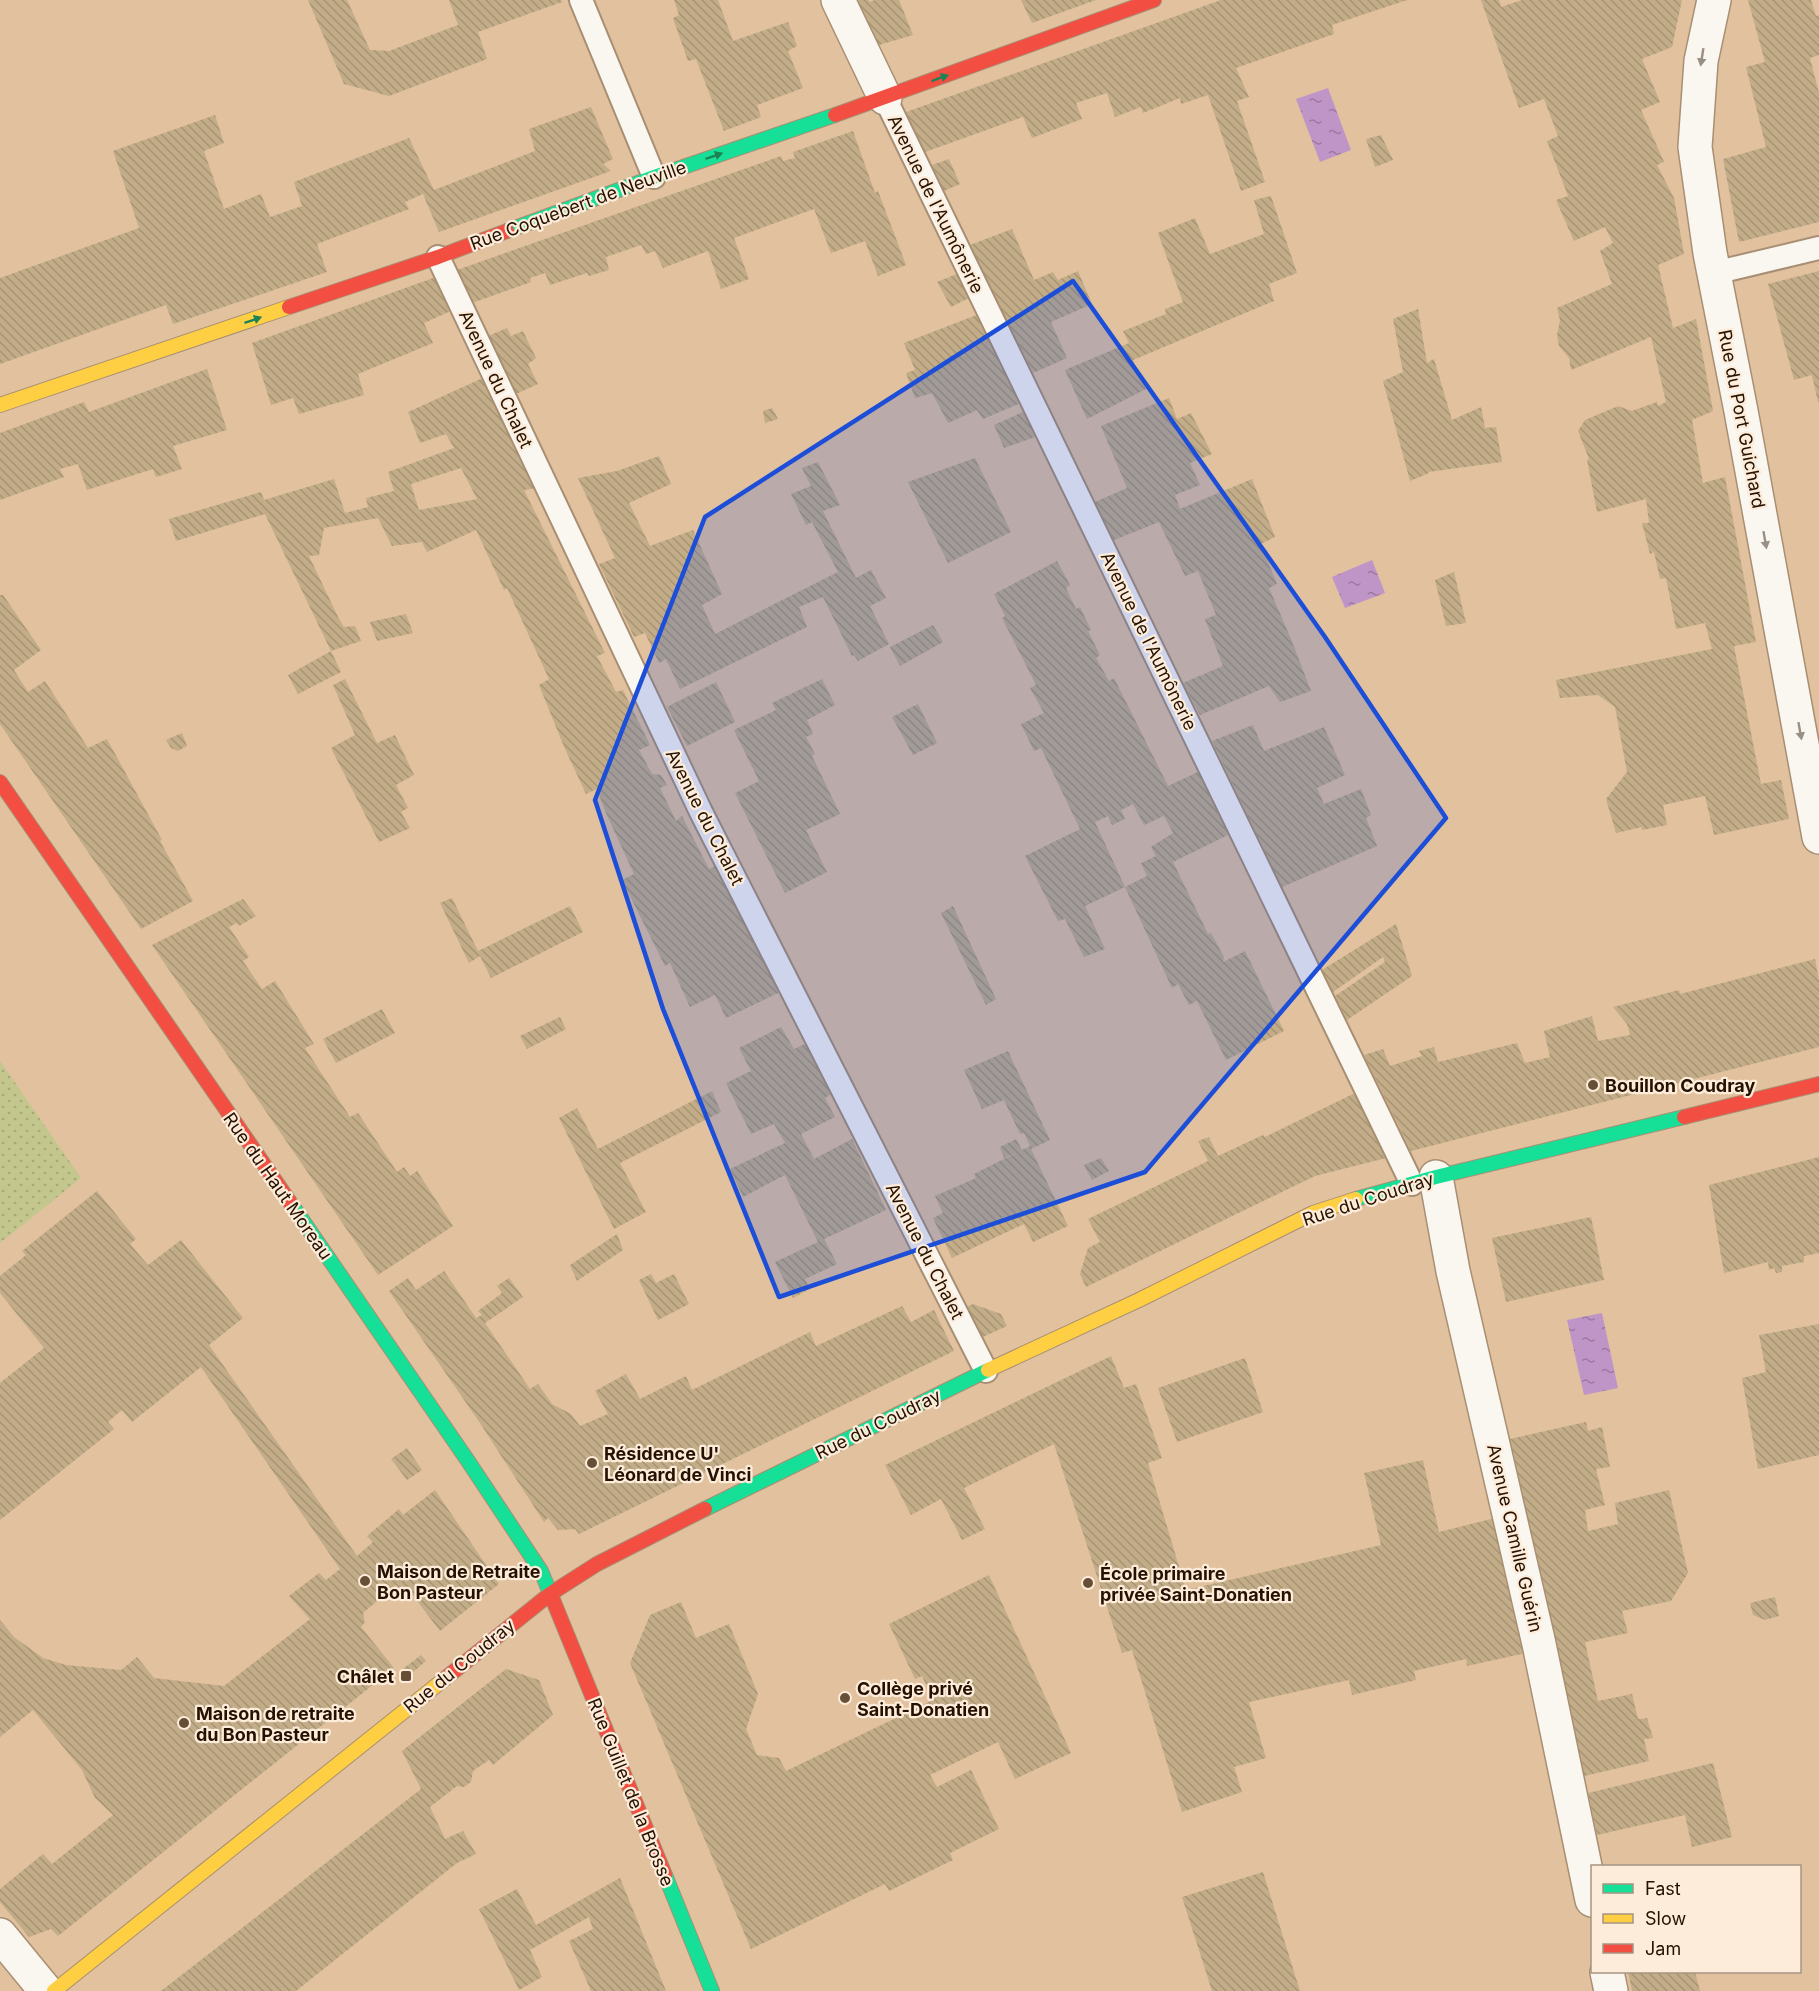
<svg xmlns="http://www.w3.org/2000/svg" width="1819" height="1991" font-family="Inter,sans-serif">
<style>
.grass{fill:url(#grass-dots)}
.water{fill:url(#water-ripples)}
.building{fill:url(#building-back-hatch);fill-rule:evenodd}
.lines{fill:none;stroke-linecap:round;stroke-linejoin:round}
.lane-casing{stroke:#a88f73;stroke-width:26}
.street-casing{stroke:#a88f73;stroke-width:36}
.fast-casing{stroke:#a88f73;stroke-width:16}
.slow-casing{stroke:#a88f73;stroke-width:16}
.jam-casing{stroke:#a88f73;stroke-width:16}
.lane{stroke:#faf6f0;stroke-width:22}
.street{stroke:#faf6f0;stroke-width:33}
.fast{stroke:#16e098;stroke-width:14}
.slow{stroke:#ffcf43;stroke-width:14}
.jam{stroke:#f24e42;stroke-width:14}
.oneway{fill:#9a8f84}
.oneway2{fill:#1d8354}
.marked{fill:#1d4ed8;fill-opacity:0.2;stroke:#1d4ed8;stroke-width:4.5;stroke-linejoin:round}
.poi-dot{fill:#674f37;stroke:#feecda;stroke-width:2}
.labels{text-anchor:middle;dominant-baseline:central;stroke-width:4.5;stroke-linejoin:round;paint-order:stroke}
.street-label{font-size:18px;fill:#251100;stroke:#feecda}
.poi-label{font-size:18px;font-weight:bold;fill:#251100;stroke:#feecda;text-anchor:start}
</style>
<defs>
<pattern id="grass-dots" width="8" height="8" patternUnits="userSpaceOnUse" patternTransform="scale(1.5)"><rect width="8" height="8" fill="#c3c78d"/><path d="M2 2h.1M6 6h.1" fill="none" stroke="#a7aa78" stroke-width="1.8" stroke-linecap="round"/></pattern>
<pattern id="water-ripples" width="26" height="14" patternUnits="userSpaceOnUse" patternTransform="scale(1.5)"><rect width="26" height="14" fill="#bf95c7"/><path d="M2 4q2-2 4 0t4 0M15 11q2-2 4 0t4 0" fill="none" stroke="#9b789f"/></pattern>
<pattern id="building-back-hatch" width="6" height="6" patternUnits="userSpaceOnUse" patternTransform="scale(1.5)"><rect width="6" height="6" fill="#c3ad88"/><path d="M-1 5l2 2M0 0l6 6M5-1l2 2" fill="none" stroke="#a79474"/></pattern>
</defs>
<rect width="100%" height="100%" fill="#e1c19e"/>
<path class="grass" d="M0,1061L81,1178L0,1243Z"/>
<path class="water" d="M1328,88L1351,150L1320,162L1296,99Z
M1372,560L1385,593L1345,608L1332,577Z
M1602,1313L1618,1388L1584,1395L1567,1320Z"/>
<path class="building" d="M308,0H347L370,50L389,51L458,25L449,0H561L562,2L478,32L487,59L389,96L344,84Z
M674,0H718L733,41L788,22L797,46L788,51L803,88L757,105L761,117L724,131L696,59L688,61L673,18L679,15Z
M855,0H869V2L875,0H899L913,35L879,45L875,44Z
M1021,0H1096L1032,23Z
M1221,0H1407L1332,25L1334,34L1236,68L1249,97L1237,101L1265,182L1241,191L1208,95L1181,104L1180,98L1143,113L1141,107L1115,117L1107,93L1076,103L1082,119L1032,138L1023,117L925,152L906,112Z
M1481,0H1499L1501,7L1522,0H1682L1672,47L1642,59L1660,102L1641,110L1664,162L1657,165L1674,198L1684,254L1658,265L1673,328L1696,319L1713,411L1692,420L1703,483L1725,477L1756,642L1734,646L1761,784L1781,780L1789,819L1714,835L1705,796L1663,805L1667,825L1642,830V827L1616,833L1606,799L1627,772L1615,707L1598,695L1560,698L1556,680L1712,649L1705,623L1676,629L1666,578L1660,579L1654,552L1650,554L1642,523H1649L1646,499L1597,512L1587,460L1589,459L1578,431L1585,420L1618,406L1632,411L1657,402L1658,406L1666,402L1651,337L1571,370L1569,358L1559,346L1557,335L1560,320L1557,308L1612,284L1600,251L1613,243L1605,227L1574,241L1556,200L1568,196L1547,141L1558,136L1544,99L1519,108Z
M1748,0H1811L1816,16L1819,15V55L1810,58L1819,93V222L1739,242L1723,159L1766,147L1746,67L1765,62Z
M591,107L613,159L603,164L611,171L439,232L423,194L405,202L409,209L317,244L327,272L173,324L166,305L0,364V278L139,228L113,151L215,115L224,143L204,151L224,209L261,194L270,217L302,206L294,182L409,138L434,190L535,151L529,129Z
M853,131L875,193L878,191L906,265L878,276L865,241L831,253L814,209L734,238L749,279L721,289L708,251L663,268L655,251L646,254L641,245L606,257L609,270L589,276L587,273L550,285L545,273L530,278L531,282L472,303L457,270L781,156L783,161L795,158L793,152Z
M1381,135L1393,160L1375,167L1366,139Z
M949,159L960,184L944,191L932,165Z
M1271,196L1297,273L1269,284L1274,301L1133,360L1146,389L1087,419L1065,370L1129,343L1123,331L1166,314L1165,309L1183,302L1158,233L1195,218L1210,254L1264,234L1254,200Z
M1012,229L1034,280L1053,272L1058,280L1078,271L1092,304L1051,322L1067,358L1033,373L970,245Z
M1819,271V402H1818L1812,375L1794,380L1768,284Z
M959,273L971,297L951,307L937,282Z
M436,277L453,310L424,323L433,343L358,374L364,395L299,414L293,398L271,405L252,343Z
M1418,309L1427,363L1434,359L1452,420L1481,407L1485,428L1496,427L1502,462L1428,472L1429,473L1410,481L1383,381L1403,372L1393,319Z
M979,314L1021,403L983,419L977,410L948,423L932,393L915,398L906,373L915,370L904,343Z
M507,328L511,336L523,331L536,358L528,364L538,384L516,394L488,336Z
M207,369L227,430L173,446L182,469L156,477L153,469L87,490L78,464L60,469L64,477L0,500V433L84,402L89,412Z
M485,377L538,488L524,490L605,653L597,656L616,692L623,690L650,745L639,750L652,774L661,775L667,785L660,788L676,821L682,816L709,869L721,863L782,991L726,1018L715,995L690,1007L670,963L665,966L622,880L634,874L606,813L597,789L586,794L565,749L539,685L549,679L507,588L504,590L476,530L427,552L422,542L392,546L378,518L324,528L319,555L309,556L339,619L344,627L355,626L361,641L331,651L265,514L176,541L169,519L261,492L264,500L334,479L345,513L368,507L366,498L394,491L388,472L454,448L446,434L420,443L408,412ZM461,468L477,499L419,510L411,484Z
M1169,398L1177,419L1191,413L1212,454L1190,463L1200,485L1175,495L1180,509L1252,479L1275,537L1261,544L1277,584L1269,588L1291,639L1311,691L1280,702L1269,686L1200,715L1183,683L1223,666L1205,619L1216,615L1198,571L1185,576L1159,522L1114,540L1095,502L1127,488L1101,426Z
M772,408L778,419L765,423L763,411Z
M1025,411L1038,436L1004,448L994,425Z
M659,456L671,484L629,503L650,546L693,530L722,594L702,605L715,634L838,572L812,522L806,525L791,494L811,486L802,468L818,462L840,505L823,511L856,578L871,570L886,598L870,606L889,644L858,661L854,655L852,656L823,597L799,607L807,627L680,689L666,659L659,663L645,633L634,637L599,564L615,558L578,478L617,471Z
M975,458L1011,532L948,563L908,482Z
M1057,561L1070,585L1066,588L1076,609L1080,607L1091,630L1088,631L1100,655L1096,658L1109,681L1114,678L1168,786L1200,771L1232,833L1173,862L1208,934L1211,933L1224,957L1223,962L1245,951L1284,1031L1226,1060L1197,1001L1189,1005L1178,984L1172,988L1125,887L1147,876L1141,863L1156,856L1151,847L1173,833L1164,816L1144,825L1133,804L1121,810L1125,819L1112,825L1108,816L1095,822L1125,887L1085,906L1105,949L1084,957L1065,919L1058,921L1025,856L1080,829L1041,748L1034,751L1021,724L1044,713L1030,688L1036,685L1002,618L1005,616L994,594Z
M1454,572L1466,623L1446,626L1435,580Z
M0,595H3L41,650L14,670L28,692L45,681L88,748L107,739L162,840L160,841L193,901L141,929L0,724Z
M406,614L413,633L377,641L370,622Z
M933,625L943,642L900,666L890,647Z
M331,651L341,672L298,694L288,675Z
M345,679L377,743L395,735L414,775L396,785L408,808L401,812L410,828L379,842L331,748L355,735L333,685Z
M822,679L835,705L807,720L813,734L806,737L815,754L812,756L840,814L806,830L827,872L785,893L735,793L759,781L734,730L776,710L772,703Z
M716,682L735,722L687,746L667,707Z
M918,704L937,743L913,755L892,717Z
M1253,725L1264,751L1324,727L1345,775L1317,788L1324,804L1361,789L1371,815L1366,818L1377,846L1282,887L1212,741Z
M182,733L187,746L178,751L171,748L166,740Z
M452,898L478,951L570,906L583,932L491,978L480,956L469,963L440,903Z
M243,899L256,916L239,926L237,923L229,927L249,957L243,961L262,989L275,981L314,1044L305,1048L350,1117L358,1113L397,1172L404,1167L410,1176L417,1171L453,1226L378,1275L152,945Z
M953,906L996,999L986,1005L941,913Z
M1396,924L1412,976L1347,1020L1335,996L1385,962L1383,957L1333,992L1322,970Z
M1815,959L1819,981V1047L1411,1151L1364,1055L1383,1049L1390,1066L1422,1056L1419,1051L1434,1047L1438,1062L1517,1043L1525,1063L1550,1057L1544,1031L1592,1016L1598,1041L1630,1035L1627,1024L1613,1007L1679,990L1680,994Z
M382,1009L395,1033L336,1063L323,1039Z
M560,1017L566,1029L527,1049L520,1036Z
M781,1027L794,1049L807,1043L831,1094L825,1098L835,1117L801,1134L814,1159L852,1139L886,1210L824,1239L837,1264L805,1279L810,1289L793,1298L775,1262L818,1242L785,1175L743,1197L730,1169L785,1143L774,1124L751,1134L726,1083L751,1071L739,1048Z
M1008,1051L1050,1140L1031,1149L1068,1226L1033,1242L1024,1224L952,1258L933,1218L943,1213L935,1196L976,1178L974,1174L1018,1152L1004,1158L1000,1147L1016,1139L1022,1150L1030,1146L1024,1133L1020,1134L1004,1100L982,1109L964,1070Z
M712,1091L721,1112L620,1163L646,1212L614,1229L559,1118L577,1108L598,1149Z
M1357,1092L1390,1157L1315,1176L1086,1287L1080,1274L1088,1248L1100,1242L1088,1219L1208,1161L1198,1141L1209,1137L1218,1156L1263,1135L1265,1137Z
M1819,1157V1253L1804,1256V1262L1782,1266V1272L1776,1273L1774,1268L1769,1270L1768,1262L1724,1273L1709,1185Z
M1101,1158L1109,1171L1092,1180L1084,1165Z
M97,1191L136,1239L130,1244L148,1265L181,1240L243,1318L209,1345L357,1556L373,1542L367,1536L399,1509L403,1515L435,1490L499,1584L440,1631L408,1589L402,1591L396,1585L363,1613L365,1622L361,1627L394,1668L58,1936L51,1929L29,1937L0,1902V1889L43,1854L52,1864L113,1815L95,1798L82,1770L33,1710L0,1737V1620L14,1637L43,1658L66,1665L121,1670L137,1657L154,1678L224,1686L310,1619L289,1596L319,1573L326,1580L340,1569L201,1367L132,1422L122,1410L108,1422L114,1429L0,1520V1383L44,1348L0,1293V1276L26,1255L22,1251Z
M1591,1217L1604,1280L1506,1302L1492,1238Z
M617,1234L623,1250L577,1281L570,1265Z
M444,1271L476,1318L482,1315L478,1311L502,1293L497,1286L509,1278L523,1297L485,1323L530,1389L538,1384L552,1404L571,1414L580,1426L608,1414L595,1391L626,1374L640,1399L686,1376L692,1390L810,1332L816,1346L902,1306L911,1322L934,1310L954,1351L579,1534L575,1529L558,1530L548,1518L544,1522L480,1423L389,1291L408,1278L416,1290Z
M651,1274L656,1283L674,1274L689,1304L658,1320L639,1280Z
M973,1304L1001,1314L1007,1326L974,1341L960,1310Z
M1819,1324V1455L1758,1469L1742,1378L1766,1372L1759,1335Z
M1111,1356L1124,1388L1136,1384L1162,1458L1148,1463L1186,1590L1381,1545L1364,1473L1423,1460L1439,1532L1495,1518L1526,1653L1467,1666L1466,1659L1414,1671L1416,1680L1352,1695L1349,1680L1249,1702L1266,1758L1234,1767L1242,1792L1182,1812L1132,1650L1122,1653L1054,1444L964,1488L985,1529L962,1540L941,1499L911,1515L885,1465Z
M1245,1358L1263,1412L1177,1442L1158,1388Z
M1586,1422L1588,1431L1602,1427L1610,1467L1596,1469L1605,1505L1585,1510L1588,1531L1618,1524L1615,1503L1669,1490L1688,1573L1671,1601L1622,1611L1628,1633L1585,1642L1598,1701L1632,1694L1638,1719L1647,1718L1653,1738L1644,1739L1649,1761L1584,1776L1510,1439Z
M407,1448L422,1470L407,1480L391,1459Z
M989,1575L1071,1753L1015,1779L998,1742L930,1775L937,1787L971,1770L999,1829L950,1853L953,1860L889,1891L885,1884L751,1949L630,1663L650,1615L681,1602L696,1638L729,1624L758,1694L746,1729L757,1755L779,1758L786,1771L933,1700L922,1676L915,1679L889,1624Z
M1775,1597L1779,1616L1765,1620L1753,1615L1750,1603Z
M421,1655L426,1661L405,1679L399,1672Z
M506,1669L539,1680L553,1715L493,1765L489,1760L473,1771L471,1782L464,1787L457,1786L430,1807L445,1839L463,1831L476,1854L457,1863L296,1991H161L421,1789L402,1751Z
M1713,1763L1732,1837L1692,1847L1685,1815L1597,1835L1588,1793Z
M1263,1872L1300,1991H1212L1182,1897Z
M620,1878L666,1991H591L569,1941L593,1929L589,1917L530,1950L542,1977L519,1990L479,1909L517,1889L536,1925Z
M1628,1972H1695L1700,1991H1632Z"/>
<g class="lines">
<defs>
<path id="lane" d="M581,0L654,177
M885,98L1412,1184
M438,257L701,812L986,1371
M1714,273L1819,248"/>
<path id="street" d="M838,0L885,98
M1714,0L1701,61L1695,147L1710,253L1741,411L1819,837
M1436,1177L1453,1271L1539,1644L1592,1900
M0,1935L46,1991
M1607,1972L1611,1991"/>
<path id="fast" d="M507,231L654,177L835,115
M1356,1199L1436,1177L1684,1117
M292,1205L468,1461L541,1571L553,1600
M705,1509L988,1370
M665,1875L712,1991"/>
<path id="slow" d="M0,405L289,307
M988,1370L1139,1300L1313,1213L1356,1199
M54,1991L447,1677"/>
<path id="jam" d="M835,115L1154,0
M289,307L438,257L507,231
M0,782L292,1205
M1684,1117L1819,1084
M553,1600L665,1875
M447,1677L550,1594L597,1564L705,1509"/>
</defs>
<use href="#lane" class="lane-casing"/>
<use href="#street" class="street-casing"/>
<use href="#fast" class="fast-casing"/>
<use href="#slow" class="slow-casing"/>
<use href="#jam" class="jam-casing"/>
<use href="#lane" class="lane"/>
<use href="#street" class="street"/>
<use href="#fast" class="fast"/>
<use href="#slow" class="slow"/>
<use href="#jam" class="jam"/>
</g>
<defs><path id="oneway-solid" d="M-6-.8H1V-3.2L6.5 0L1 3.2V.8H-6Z" transform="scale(1.5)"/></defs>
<g class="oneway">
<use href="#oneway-solid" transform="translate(1702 57) rotate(99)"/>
<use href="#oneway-solid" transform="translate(1765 540) rotate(80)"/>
<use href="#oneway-solid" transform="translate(1800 731) rotate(80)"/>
</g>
<g class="oneway2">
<use href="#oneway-solid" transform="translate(940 78) rotate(-20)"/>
<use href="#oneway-solid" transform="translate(714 156) rotate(-19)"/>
<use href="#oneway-solid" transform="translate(253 320) rotate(-19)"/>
</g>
<path class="marked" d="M1073,281L1325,637L1446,818L1145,1172L779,1297L663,1009L595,800L705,517Z"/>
<g class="poi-dot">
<circle cx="1593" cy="1085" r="6"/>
<circle cx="592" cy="1463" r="6"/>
<circle cx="365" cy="1581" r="6"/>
<circle cx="1088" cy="1583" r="6"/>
<rect x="400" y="1670" width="12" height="12" rx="3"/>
<circle cx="845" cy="1698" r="6"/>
<circle cx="184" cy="1723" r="6"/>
</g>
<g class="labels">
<g class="street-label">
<text transform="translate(936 204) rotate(64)">Avenue de l'Aumônerie</text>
<text transform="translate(578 205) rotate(-20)">Rue Coquebert de Neuville</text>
<text transform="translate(496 379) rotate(65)">Avenue du Chalet</text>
<text transform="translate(1742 419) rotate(79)">Rue du Port Guichard</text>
<text transform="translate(1149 641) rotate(64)">Avenue de l'Aumônerie</text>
<text transform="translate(705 817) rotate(63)">Avenue du Chalet</text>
<text transform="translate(278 1186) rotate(55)">Rue du Haut Moreau</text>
<text transform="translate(1368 1199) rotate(-18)">Rue du Coudray</text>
<text transform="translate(925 1251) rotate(63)">Avenue du Chalet</text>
<text transform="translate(878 1424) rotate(-26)">Rue du Coudray</text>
<text transform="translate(1515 1538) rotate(77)">Avenue Camille Guérin</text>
<text transform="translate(459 1666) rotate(-39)">Rue du Coudray</text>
<text transform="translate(631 1792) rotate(68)">Rue Guillet de la Brosse</text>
</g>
<g class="poi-label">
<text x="1605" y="1085">Bouillon Coudray</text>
<text x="604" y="1453">Résidence U'<tspan x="604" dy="21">Léonard de Vinci</tspan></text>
<text x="377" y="1571">Maison de Retraite<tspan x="377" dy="21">Bon Pasteur</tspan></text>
<text x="1100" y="1573">École primaire<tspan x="1100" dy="21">privée Saint-Donatien</tspan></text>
<text x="394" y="1676" text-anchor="end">Châlet</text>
<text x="857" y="1688">Collège privé<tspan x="857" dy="21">Saint-Donatien</tspan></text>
<text x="196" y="1713">Maison de retraite<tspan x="196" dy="21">du Bon Pasteur</tspan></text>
</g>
</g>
<rect x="1591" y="1865" width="210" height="108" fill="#feecda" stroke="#a79483" stroke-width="1.5"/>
<rect x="1603" y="1884" width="30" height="9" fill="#16e098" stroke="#a79483" stroke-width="1.5"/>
<text x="1645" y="1895" font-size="18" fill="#251100">Fast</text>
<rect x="1603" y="1914" width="30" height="9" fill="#ffcf43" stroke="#a79483" stroke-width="1.5"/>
<text x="1645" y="1925" font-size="18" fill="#251100">Slow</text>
<rect x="1603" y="1944" width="30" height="9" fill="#f24e42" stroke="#a79483" stroke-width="1.5"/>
<text x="1645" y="1955" font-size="18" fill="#251100">Jam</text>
</svg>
